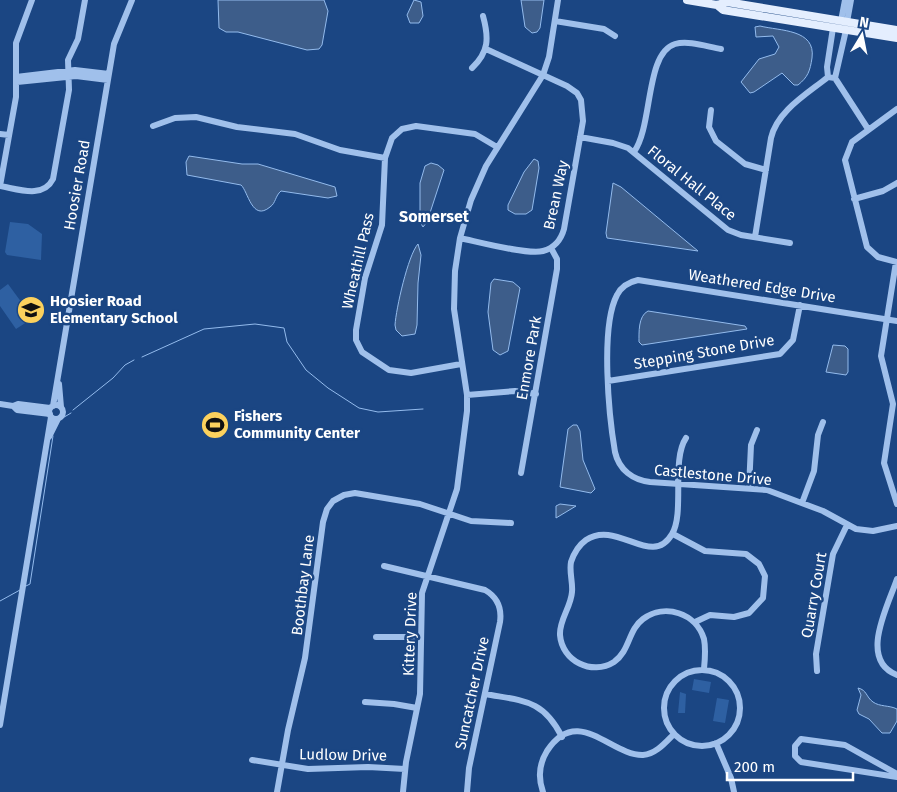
<svg xmlns="http://www.w3.org/2000/svg" width="897" height="792" font-family="'Fira Sans',sans-serif">
<style>
.green{fill:#2e60a2}
.water{fill:#3d5d8a;stroke:#93bbed}
.lines{fill:none;stroke-linecap:round;stroke-linejoin:round}
.stream{stroke:#93bbed;stroke-width:1}
.minor{stroke:#a0c0eb;stroke-width:6}
.major{stroke:#e4eefe;stroke-width:8}
.labels{text-anchor:middle;dominant-baseline:central;stroke-width:5;stroke-linejoin:round;paint-order:stroke}
.street-label{font-size:15px;fill:#fff;stroke:#1b4683}
.poi-label{font-size:15px;font-weight:bold;fill:#fff;stroke:#1b4683;text-anchor:start}
.neighbourhood-label{font-size:16px;font-weight:bold;fill:#fff;stroke:#1b4683}
</style>
<rect width="100%" height="100%" fill="#1b4683"/>
<path class="green" d="M10,222L28,224L42,234L41,260L7,255L5,252Z
M8,284L33,318L16,329L0,306V290Z
M694,679L711,682L709,693L692,690Z
M680,692L686,694L685,713H678Z
M717,698L729,700L725,723L713,721Z"/>
<path class="water" d="M218,0H324L328,11L322,45L319,49L307,50L238,32H226L219,28Z
M414,0L421,2L423,16L419,23H410L407,15Z
M521,0H544L540,28L537,32L532,33L525,27Z
M760,26C780,31 816,29 812,58C810,71 808,77 798,85H794L782,73L754,92L750,93L741,82L759,59L775,54L779,47L773,36L756,37L755,27Z
M189,156L242,164H258L335,187L337,196L328,198L281,191C275,196 276,203 270,207C252,222 248,191 241,185L187,175L186,162Z
M534,159L538,161L539,168L532,210L526,214H515L508,210V205L524,172Z
M431,163L438,165L444,170L427,222L423,227L420,222V183L425,166Z
M613,183L621,187L698,251L607,238L606,233Z
M418,244L421,255L418,283L417,325L415,334L402,336L396,330L395,325C396,309 408,255 418,244Z
M494,279L513,282L520,288L508,351L500,355L493,350L488,312L491,283Z
M648,311L745,326L747,329L642,345L639,342C639,333 638,316 648,311Z
M833,345L845,346L848,349V372L846,375L826,372Z
M573,425H577L580,431L583,460L595,489L591,493L560,487L568,429Z
M560,504L576,506L556,518V506Z
M858,688C867,690 866,697 873,702C880,707 889,705 897,709V721L890,733H882L869,719L859,714L857,710L861,695Z"/>
<g class="lines">
<path class="stream" d="M142,357L204,329L255,324L284,328L287,342L306,370L328,388L359,408L378,412L423,409
M73,410L113,378L125,365L134,360
M61,419L71,413
M26,586L30,584L53,436
M0,601L20,590"/>
<path class="minor" d="M555,21L604,29L615,36
M841,21L845,0
M847,22L851,0
M472,68C489,52 489,38 483,16
M16,77L75,70L109,74
M828,77L827,67L833,28
M835,78L868,129
M835,78L846,30
M17,82L76,76L108,80
M897,109L852,142L845,160L867,247L878,257L897,262
M711,110L709,127L716,141L745,164L766,170
M153,126L175,118L196,117L237,127L295,134L340,150L385,158
M0,134L9,135
M580,137L613,143L628,148L728,230L741,235L790,243
M634,152C653,126 645,53 675,44C689,40 708,47 721,49
M0,186C18,189 43,199 53,179L69,90L68,60L78,39L85,0
M0,186L16,97V43L32,0
M854,199L883,191L897,183
M755,237L771,138C777,111 807,94 828,77L835,78
M460,238C479,242 527,255 543,251C554,248 561,240 564,229L583,121L581,100L577,93L567,86L486,49
M896,262L881,356L893,404L884,463L897,504
M897,321L638,280C629,282 621,287 617,295C600,327 609,417 615,452C619,470 633,480 650,482L767,490L823,511L856,529L873,531L897,526
M461,364L411,373L389,370L362,352L356,340V330L365,278L382,225L385,158L392,138L402,129L416,126L475,134L497,147
M608,381L780,354L793,340L800,305
M59,384L61,407
M467,395L515,391L536,394
M0,404L13,406L17,410L50,414
M49 412a7 7 0 1 1 14 0a7 7 0 1 1-14 0Z
M13,406L18,404L50,408
M53,406L114,44L132,0
M49,437L58,419
M686,438C671,460 685,513 672,534C652,569 617,519 586,540C579,545 574,553 571,562C569,572 573,582 572,592C571,607 559,620 560,635C562,661 592,676 614,662C630,651 628,630 643,619C665,603 696,613 704,639C706,649 705,659 704,669
M521,473L557,269V259L551,248
M749,488L751,445L757,430
M802,503L814,471L818,435L823,422
M673,534L705,551L746,554L759,564L765,576L763,598L749,613L734,617L710,615L695,622
M384,566L485,590C497,597 502,608 500,622L469,768L467,792
M897,579C888,606 858,660 897,675
M376,637H421
M664 708a38 38 0 1 1 76 0a38 38 0 1 1-76 0Z
M817,671L816,654L833,554L847,525
M485,694C523,701 543,699 562,737
M365,702L394,704L417,708
M0,725L51,417
M716,743L731,778L734,792
M252,760L308,769L368,767L405,769
M897,774L845,745L801,739L795,746V756L801,762L897,777
M277,792L288,730L305,658L323,522L327,509L333,501L344,495L355,493L420,504L471,521L511,523
M403,792L406,762L420,694L422,593L457,489L467,411V395L454,309L455,271L460,238L471,200L486,166L543,75L549,57L558,0
M543,792C538,778 539,764 547,751C578,704 611,756 643,755C656,754 665,743 674,734"/>
<path class="major" d="M687,0L717,5L727,2L897,30
M717,5L723,10L897,38"/>
</g>
<defs>
<symbol id="school-disc" viewBox="-11 -11 22 22"><circle r="9.5" fill="#fcd15d" stroke="#1b4683"/><path d="M0-5L7-2L0 1L-7-2ZM-4 1L0 2.5L4 1V4Q0 6-4 4Z" fill="#111"/></symbol>
<symbol id="stadium-disc" viewBox="-11 -11 22 22"><circle r="9.5" fill="#fcd15d" stroke="#1b4683"/><path d="M0-5a6.5 5 0 1 0 0 10a6.5 5 0 1 0 0-10ZM-3.5-1.8h7v3.6h-7Z" fill="#111"/></symbol>
</defs>
<g fill-rule="evenodd">
<use href="#school-disc" x="15" y="294" width="32" height="32"/>
<use href="#stadium-disc" x="199" y="409" width="32" height="32"/>
</g>
<g class="labels">
<g class="street-label">
<text transform="translate(692 183) rotate(39)">Floral Hall Place</text>
<text transform="translate(77 185) rotate(-80)">Hoosier Road</text>
<text transform="translate(556 195) rotate(-78)">Brean Way</text>
<text transform="translate(358 261) rotate(-77)">Wheathill Pass</text>
<text transform="translate(762 286) rotate(9)">Weathered Edge Drive</text>
<text transform="translate(704 352) rotate(-10)">Stepping Stone Drive</text>
<text transform="translate(529 358) rotate(-80)">Enmore Park</text>
<text transform="translate(713 475) rotate(5)">Castlestone Drive</text>
<text transform="translate(303 585) rotate(-83)">Boothbay Lane</text>
<text transform="translate(814 595) rotate(-80)">Quarry Court</text>
<text transform="translate(410 634) rotate(-88)">Kittery Drive</text>
<text transform="translate(472 693) rotate(-78)">Suncatcher Drive</text>
<text transform="translate(343 755) rotate(1)">Ludlow Drive</text>
</g>
<g class="poi-label">
<text x="50" y="301">Hoosier Road<tspan x="50" dy="17">Elementary School</tspan></text>
<text x="234" y="416">Fishers<tspan x="234" dy="17">Community Center</tspan></text>
</g>
<g class="neighbourhood-label">
<text x="434" y="216">Somerset</text>
</g>
</g>
<g transform="translate(862 35) rotate(10)" stroke="#1b4683" stroke-width="4" paint-order="stroke">
<path d="M0-4L9 19L0 12L-9 19Z" fill="#ffffff"/>
<text y="-8" font-size="14" font-weight="bold" text-anchor="middle" fill="#ffffff">N</text>
</g>
<path d="M727 772v8h126v-8" fill="none" stroke="#ffffff" stroke-width="2.5"/>
<text x="734" y="772" font-size="15" fill="#ffffff" stroke="#1b4683" stroke-width="4" paint-order="stroke">200 m</text>
</svg>
